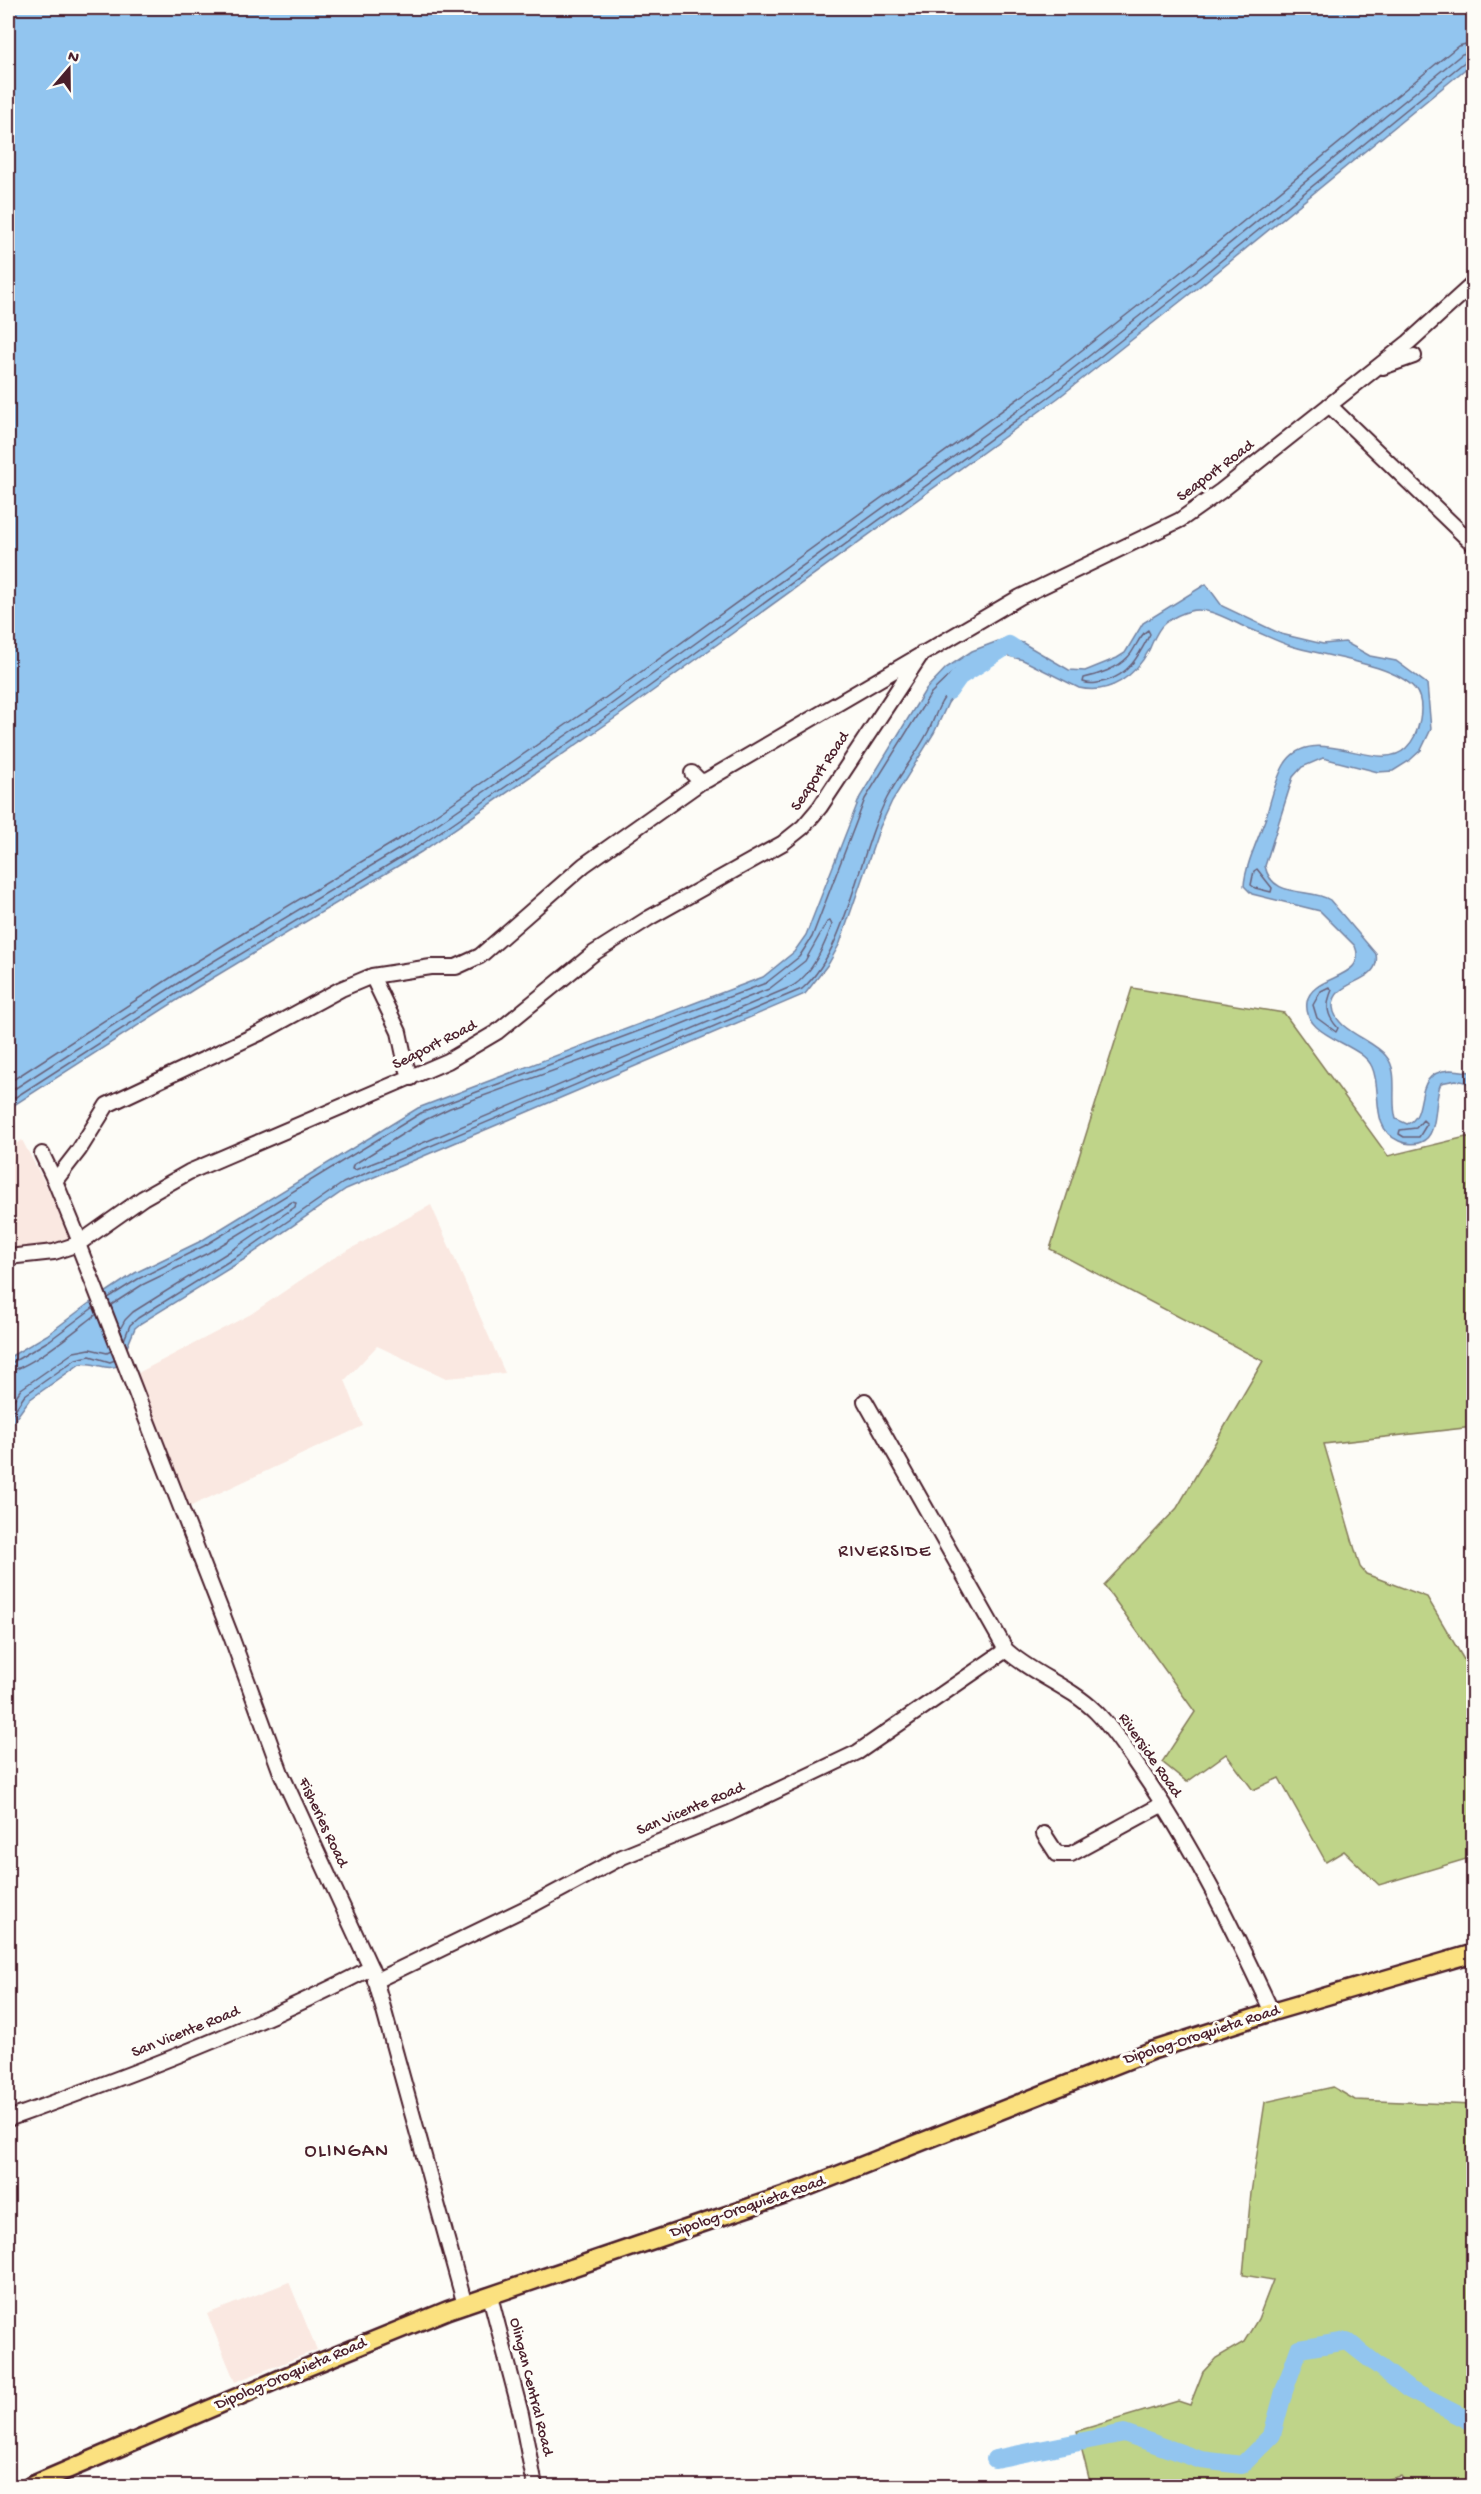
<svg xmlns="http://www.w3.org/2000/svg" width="1481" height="2494" font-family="'Gochi Hand',sans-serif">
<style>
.built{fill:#fae8e1}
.green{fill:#bfd489;stroke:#847a5a;stroke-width:1.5}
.water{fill:#92c5ef;stroke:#7583a1;stroke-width:1.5}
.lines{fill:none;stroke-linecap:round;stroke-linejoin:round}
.shore{stroke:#676179;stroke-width:1.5}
.river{stroke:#92c5ef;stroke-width:18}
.minor-casing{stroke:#4a1f2b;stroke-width:18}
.major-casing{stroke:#4a1f2b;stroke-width:21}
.minor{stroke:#fdfcf7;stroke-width:14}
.major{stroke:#fbe180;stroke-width:16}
.labels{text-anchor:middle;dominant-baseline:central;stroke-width:6;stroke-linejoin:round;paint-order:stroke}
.street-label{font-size:16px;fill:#4a1f2b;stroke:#fdfcf7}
.neighbourhood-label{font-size:18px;letter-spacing:1.5px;fill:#4a1f2b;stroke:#fdfcf7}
.quarter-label{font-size:20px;letter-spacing:1.5px;fill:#4a1f2b;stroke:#fdfcf7}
</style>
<rect width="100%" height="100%" fill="#fdfcf7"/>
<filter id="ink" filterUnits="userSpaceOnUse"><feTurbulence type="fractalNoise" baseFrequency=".0167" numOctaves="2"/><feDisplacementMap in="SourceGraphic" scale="12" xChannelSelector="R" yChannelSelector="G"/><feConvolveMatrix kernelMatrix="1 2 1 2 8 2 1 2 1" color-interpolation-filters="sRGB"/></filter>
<g filter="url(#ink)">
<path class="built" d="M22,1140L77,1243L8,1256V1149Z
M431,1205L505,1373L446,1378L377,1346L345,1380L363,1426L187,1508L136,1374L251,1314L330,1260Z
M289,2282L317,2350L235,2382L207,2314Z"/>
<path class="green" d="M1132,988L1284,1013L1388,1156L1466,1137H1473V1427L1324,1444L1360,1567L1366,1574L1427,1597L1473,1675V1857L1379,1885L1344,1851L1326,1862L1279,1778L1253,1790L1226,1754L1187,1782L1162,1762L1195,1712L1104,1585L1177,1508L1263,1361L1050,1249Z
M1333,2087L1355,2100L1473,2105V2486H1408L1401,2476L1361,2486H1091L1077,2431L1178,2401L1190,2405L1203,2372L1216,2358L1244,2342L1258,2319L1273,2280L1243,2275L1251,2193L1265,2102Z"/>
<path class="water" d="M8,8H1473L1474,62L1205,282L1058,398L618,716L421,852L196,988L8,1109Z
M1206,584L1222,606L1281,634L1323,644L1345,642L1370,656L1396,661L1427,684L1431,729L1421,750L1409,761L1393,771L1378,772L1323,758L1302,767L1293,777L1265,866C1272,900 1311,887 1330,900L1376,954C1382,985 1332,978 1333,1007C1335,1031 1373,1039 1386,1056C1400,1072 1390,1100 1396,1119L1407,1124C1431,1115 1409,1073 1450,1070C1457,1070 1466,1072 1473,1072V1084L1456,1080L1441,1083C1433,1099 1440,1135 1421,1142C1415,1145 1405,1144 1399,1141C1369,1128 1383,1091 1372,1067C1361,1042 1302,1038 1307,1002C1311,974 1369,980 1355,946L1320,911L1252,894L1244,886C1245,866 1259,837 1266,817C1271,800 1275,781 1284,765C1311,719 1379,776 1406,748C1419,736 1427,704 1415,689C1395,664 1322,656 1291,646C1276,641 1261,633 1245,627C1229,620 1207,606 1190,611C1182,613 1172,618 1165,623C1157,629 1153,641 1149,650C1135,676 1110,695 1079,688L1023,660L1009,656L984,654L968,665L961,685L948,703L934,733L892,801L880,827L840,943L829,963L805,994L346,1189L243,1260L141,1323L135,1328L120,1364C109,1373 94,1361 80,1364L29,1400L8,1429V1358L47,1335L88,1304L135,1273L201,1241L418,1108L763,977L794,952L806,935L860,797L926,689L946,668L972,651L1006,638L1023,643L1069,670L1085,671L1117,658L1125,653L1143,623Z"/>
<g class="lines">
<path class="shore" d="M1148,630L1150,634C1139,655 1130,674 1106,681C1098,683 1091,685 1083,682L1084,678C1098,675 1118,668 1128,657C1136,649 1138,636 1148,630Z
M1257,869L1272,888L1271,892L1255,888L1251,885L1254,871Z
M830,921L832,925C824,946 813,973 793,986L399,1153L355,1170L352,1169L353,1165L425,1120L450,1108L674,1027L769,989L805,961L827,922Z
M1329,987L1332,990C1325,1006 1327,1016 1338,1028L1336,1032L1317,1018L1313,1005L1321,991Z
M8,1083L184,969L409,833L605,698L1044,380L1191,264L1458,46L1474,42
M8,1093L189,976L414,840L610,705L1050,387L1196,271L1462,54L1474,51
M8,1102L193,983L418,847L614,712L1054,393L1201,277L1467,60L1474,58
M1423,1120L1427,1124L1419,1137H1404L1399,1134L1400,1130L1416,1128Z
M108,1298L138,1279L204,1246L421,1113L766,983L799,957L812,937L865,799L931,693L955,670L958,671C958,684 947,692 941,703C936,712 933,722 928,732C916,755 899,775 887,798C858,853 848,949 802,989L343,1183L239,1255L138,1318L130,1325L124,1340
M111,1305L142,1285L208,1253L292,1202L296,1203L295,1207L235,1248L133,1312L125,1320L120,1329
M8,1363L13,1362L50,1340L94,1307
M8,1371C30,1369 77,1329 97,1314
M8,1408L21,1389L74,1352L90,1349L107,1353L111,1351
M8,1420L25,1395L76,1359L90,1356L110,1362L115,1360"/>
<path class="river" d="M949,691L959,677L1009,645L1015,649
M995,2459L1124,2433L1201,2460L1242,2465L1272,2435L1284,2391L1299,2349L1347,2341L1408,2389L1474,2423"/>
<defs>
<path id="minor" d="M1383,367L1414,356
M1329,405L1474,545
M692,773L701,782L707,780L1020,597L1180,520L1221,491L1409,342L1474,283
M372,976L399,1032L406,1065L411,1078
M42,1154L55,1181
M80,1242L55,1181L79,1150L107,1105L260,1033L341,989L372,976L431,967H456L480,956L584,865L701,782
M78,1244L231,1636L281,1773L374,1975L465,2305
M8,1257L54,1252L78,1244L143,1198L189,1172L448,1061L497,1032L594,953L649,918L783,843L803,827L820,807L922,653
M865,1401L1006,1650C1033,1675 1070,1686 1096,1712C1114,1730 1127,1751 1141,1771C1193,1846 1233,1929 1272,2012
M1044,1834L1057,1854H1071L1163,1804
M375,1981L534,1904L622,1857L730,1813L858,1752L1006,1650
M8,2119C131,2075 255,2028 371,1968
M490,2296L521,2414L535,2486"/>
<path id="major" d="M30,2486L291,2374L448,2310L800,2190L1151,2051L1272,2012L1474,1953"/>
</defs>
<use href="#minor" class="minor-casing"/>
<use href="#major" class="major-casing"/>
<use href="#minor" class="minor"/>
<use href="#major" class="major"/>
</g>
</g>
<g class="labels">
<g class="street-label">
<text transform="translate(1216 472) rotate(-37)">Seaport Road</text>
<text transform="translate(821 772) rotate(-56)">Seaport Road</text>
<text transform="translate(435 1046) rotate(-27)">Seaport Road</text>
<text transform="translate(1149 1756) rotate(55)">Riverside Road</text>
<text transform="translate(691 1810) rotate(-23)">San Vicente Road</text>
<text transform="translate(322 1823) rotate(65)">Fisheries Road</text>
<text transform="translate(186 2033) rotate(-22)">San Vicente Road</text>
<text transform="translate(1202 2036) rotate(-18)">Dipolog-Oroquieta Road</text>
<text transform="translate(748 2208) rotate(-19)">Dipolog-Oroquieta Road</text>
<text transform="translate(291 2375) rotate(-23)">Dipolog-Oroquieta Road</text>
<text transform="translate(530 2387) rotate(76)">Olingan Central Road</text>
</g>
<g class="neighbourhood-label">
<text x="885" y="1552">RIVERSIDE</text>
</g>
<g class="quarter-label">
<text x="347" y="2152">OLINGAN</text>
</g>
</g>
<rect width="1481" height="2494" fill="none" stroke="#fdfcf7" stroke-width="30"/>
<rect x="15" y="15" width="1451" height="2464" fill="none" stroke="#4a1f2b" stroke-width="2" filter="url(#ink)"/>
<g transform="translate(69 69) rotate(20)" stroke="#fdfcf7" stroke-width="4.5" paint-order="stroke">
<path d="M0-4.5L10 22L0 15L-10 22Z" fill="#4a1f2b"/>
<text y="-9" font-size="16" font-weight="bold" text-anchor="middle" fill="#4a1f2b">N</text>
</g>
</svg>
